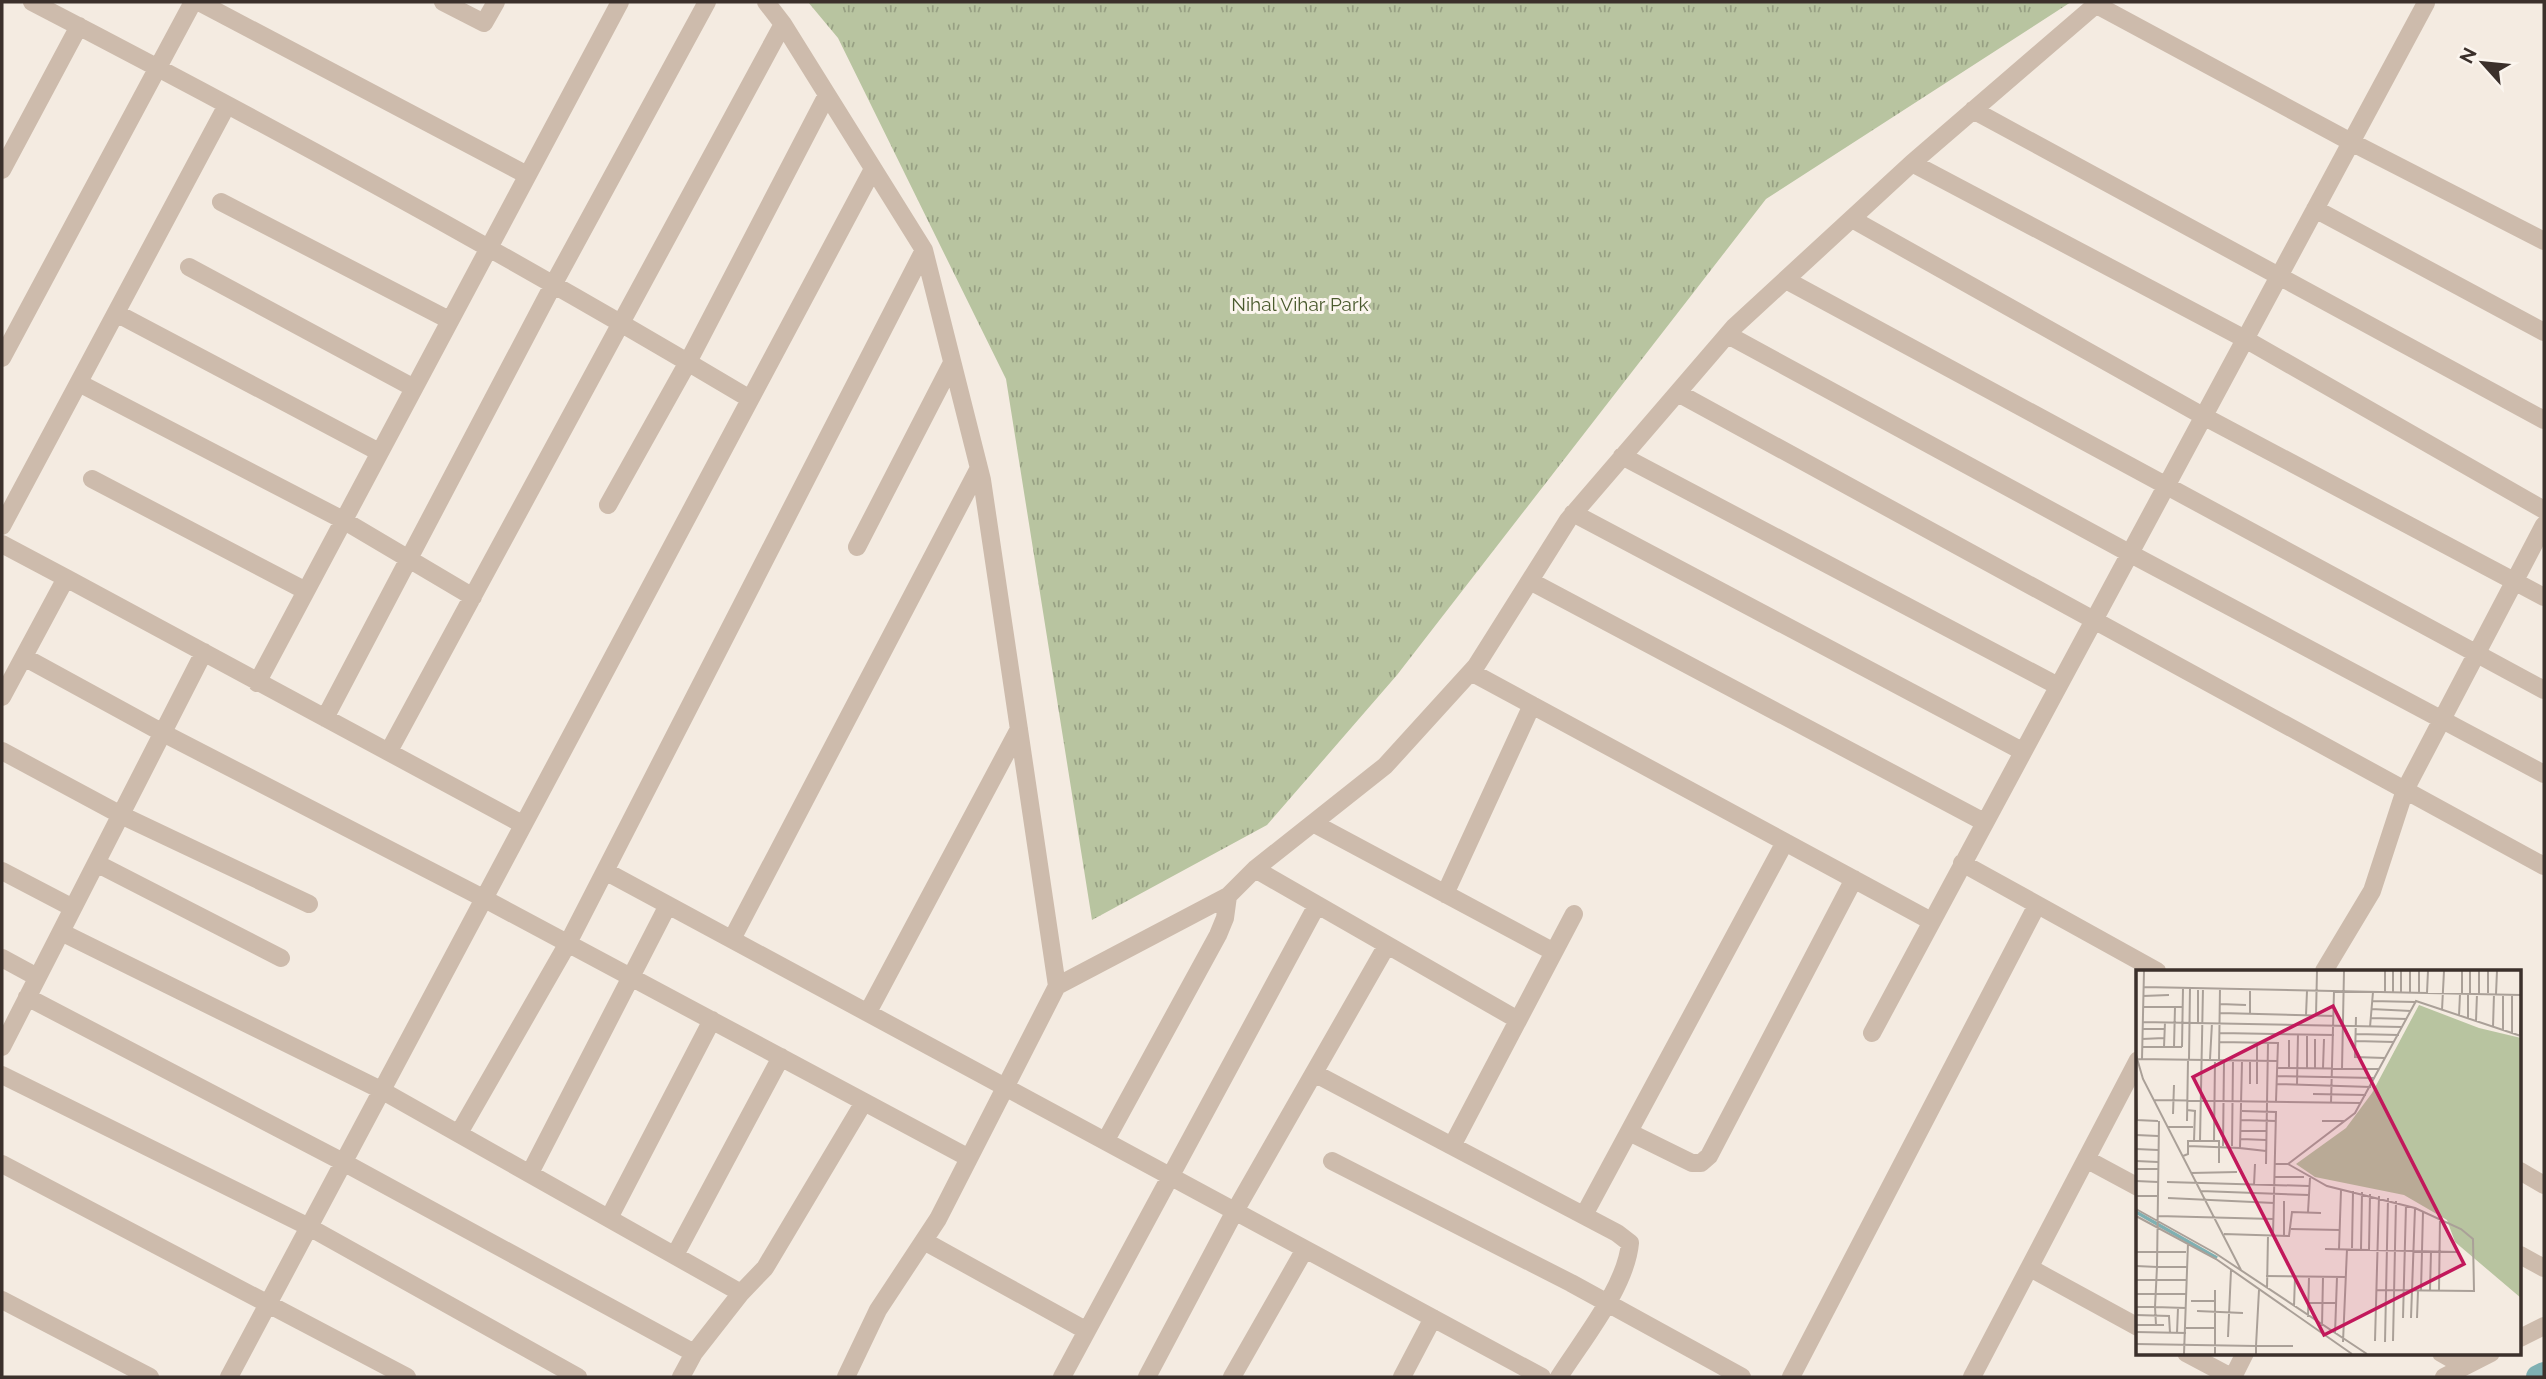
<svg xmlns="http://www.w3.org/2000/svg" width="2546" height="1379" font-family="Raleway,sans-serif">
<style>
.park{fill:url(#park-tufts)}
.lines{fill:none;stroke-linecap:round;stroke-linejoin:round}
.canal{stroke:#7fb0b2;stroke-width:24}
.minor{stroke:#cdbbac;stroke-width:18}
.labels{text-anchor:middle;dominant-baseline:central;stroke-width:6;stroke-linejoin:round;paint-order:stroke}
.park-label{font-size:19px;fill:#4a5a2e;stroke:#fbf5ee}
.inset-river{fill:none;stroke:#7fb0b2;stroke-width:3.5}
.inset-road{fill:none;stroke:#aaa098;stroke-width:2}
.view{fill:#c2185b;fill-opacity:0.15;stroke:#c2185b;stroke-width:3.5}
.inset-edge{fill:none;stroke:#3b302b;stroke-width:3.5}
</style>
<defs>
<pattern id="park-tufts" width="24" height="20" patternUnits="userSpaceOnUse" patternTransform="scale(1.75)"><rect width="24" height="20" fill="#b8c4a0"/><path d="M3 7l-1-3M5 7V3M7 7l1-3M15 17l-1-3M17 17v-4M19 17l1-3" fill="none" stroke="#97a083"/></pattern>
</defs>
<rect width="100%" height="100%" fill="#f4ebe1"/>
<path class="park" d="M808,2H2071L1766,199L1397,675L1267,825L1092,920L1006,379L838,38Z"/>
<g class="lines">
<path class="canal" d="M2538,1377L2544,1374"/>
<path class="minor" d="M32,2C275,128 515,259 750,399
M199,2L527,175
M443,2L484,23L496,2
M766,2L783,24L924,250L982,480L1057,986L938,1219L878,1310L846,1377
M2095,4L2351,142L2544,241
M1973,110L2544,420
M1912,163L2245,339L2544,510
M2,170L79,26
M221,202L449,320
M2315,209L2544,332
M1852,219L2203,416L2544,597
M189,267L414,388
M1786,280L2544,690
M116,313L379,452
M1728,335L2129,553L2544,774
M2,358L193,2
M79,383L343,520L473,597
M1678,393L2544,866
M1622,456L2058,686
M92,479L306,591
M608,505L688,362L827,95
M1573,513L2022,751
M2,526L227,105
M2,544L66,578
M857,547L952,363
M1530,581L1984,822
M24,657L163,733L483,898L969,1158
M1471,672L1931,921
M257,683L620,2
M2,697L66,578L522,824
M325,718L553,285L707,2
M2,751L121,815L309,904
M389,751L783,24
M1313,823L1554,952
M96,863L281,958
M1962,863L2157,971
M1255,869L1518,1020
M2,871L73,908
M605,871L1542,1377
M1445,894L1532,705
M61,932L381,1090L741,1293L765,1268L864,1102
M732,939L979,468
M2,958L37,977
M2324,971L2372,891L2405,790L2544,525
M1057,986L1228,896L1255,869L1385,766L1476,666L1568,520L1734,327L1912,163L2099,2
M27,997L343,1162L694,1353
M868,1012L1019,729
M1872,1033L2426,3
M2,1047L204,652
M1314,1073L1452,1146
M2,1075L309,1227L578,1377
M1629,1132L1692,1163H1701L1709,1156L1854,879
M459,1133L568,943L924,250
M1106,1140L1218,935L1225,918L1228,896
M2086,1159L2138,1187
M1332,1161L1571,1283L1742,1377
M2,1164L407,1377
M2520,1171L2544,1185
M530,1173L668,905
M1584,1215L1785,842
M609,1218L712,1020
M924,1241L1087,1331
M675,1255L781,1057
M2520,1255L2544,1268
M2030,1268L2138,1327
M2,1300L150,1377
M2520,1338L2544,1326
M2186,1353L2231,1377
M2441,1353L2464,1366
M229,1377L873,169
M681,1377L694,1353L741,1293
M1062,1377L1317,905
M1147,1377L1235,1211L1387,945
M1232,1377L1305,1249
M1402,1377L1433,1318
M1559,1377C1583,1339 1626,1287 1630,1243L1617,1233L1452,1146L1574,914
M1791,1377L2037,905
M1972,1377L2138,1060
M2233,1377L2245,1353
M2444,1377L2491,1353"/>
</g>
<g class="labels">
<g class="park-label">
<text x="1300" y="304">Nihal Vihar Park</text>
</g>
</g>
<g transform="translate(2136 970)">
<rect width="385" height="385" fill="#f4ebe1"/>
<path d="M283,35L343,58L385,68V328L319,272L311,250L268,225L179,207L160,194L210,158L236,123Z" fill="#b8c4a0"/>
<path class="inset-river" d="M0,242L81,288"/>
<path class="inset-road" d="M8,17L385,25M249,23V1M257,23V1M265,23V1M274,23V1M283,23V1M291,23L292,1M326,23V1M334,23V1M352,23V1M343,24V1M360,24L361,1M7,26L33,25M236,31L279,32M84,34L110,35M7,37H47M235,39L275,41M306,40L308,1M84,43L198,46M114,44V19M170,45L171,21M180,45L181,1M323,46L324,24M220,47L219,87L249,88M235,48L271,49M332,49V24M340,51L341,24M6,52L266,57M62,53V18M234,57L237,22M357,57L358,24M6,59H28M367,60V24M84,63L198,65M376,63V24M220,64L263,65M384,66L385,35M6,69L28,68M219,71L258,72M83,72L142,73L140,131M121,72V114M6,77H46M28,77L29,52M38,77L39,37M46,77L47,18M0,85L7,109L105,300M1,89L141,91M6,89L8,1M53,89L54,18M74,89L76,53M83,90L84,18M106,91L104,178L130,181M114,91V114M141,98L243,99M153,98V70M171,98V65M179,98V69M187,98L188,69M206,99L208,1M141,106L239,108M141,114L235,117M161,114L162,64M0,119L1,150M177,124L230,125M18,130L225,133M195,133L198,21M51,140L59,141L58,171M106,141L140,142L137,265M37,144L38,115M0,150L22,151M105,150L140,151M51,151L52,90M186,151H208M32,157H57M105,161H130M0,165L22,166M105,169L130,170M64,171L67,18M78,171L79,90M52,176L104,178M87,176L88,91M96,176L97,91M0,179L22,180M47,186L52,184V171H83V193M0,191L22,192M130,194L132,73M139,194H152L219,143L280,31L385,66M152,194L191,216L279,238L325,259L337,269L338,321L241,320M0,199H22M55,203L101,202M138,207H168M0,211L22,212M31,212L173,216M118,215L119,194M65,221L173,225M0,226H22M32,228L138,233M0,239L79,283L231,384M172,242L174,208M0,246L80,289L216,384M22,246L137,249M155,259L204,260M88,264L153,266L156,242L185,243M148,266V231M0,268V246M216,278L217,221M189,279L321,282M203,279L205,220M225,279L226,222M233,280L234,224M0,282H50M0,296L21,297L23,151M130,306L210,307M0,310H50M131,319L132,265M285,320L287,242M294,321L295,281M303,321L304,248M0,324H51M55,331H79M172,333H200M158,336L159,307M0,337H19L21,297H51M61,341L107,343M0,345L33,346L34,363M172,347L173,307M267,348L270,235M275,348L279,238M281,348L282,321M0,355H28M20,355L19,337L50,338M186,356L187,307M50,358H79M0,362L50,363M41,363L42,338M199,364L201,307M92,367L95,300M239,371L243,226M257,371L260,231M207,372L211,279M249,372L252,228M0,374L120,376L123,320M48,384L52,273M79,384V320M120,384V376H157"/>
<path class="view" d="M197,36L328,294L188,365L57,107Z"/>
<rect width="385" height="385" class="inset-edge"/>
</g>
<rect width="2546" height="1379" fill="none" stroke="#3b302b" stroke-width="7"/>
<g transform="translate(2483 63) rotate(297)" stroke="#fbf5ee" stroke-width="5" paint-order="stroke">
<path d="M0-5L12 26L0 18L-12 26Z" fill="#3b302b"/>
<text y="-10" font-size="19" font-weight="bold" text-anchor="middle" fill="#3b302b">N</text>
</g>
</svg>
